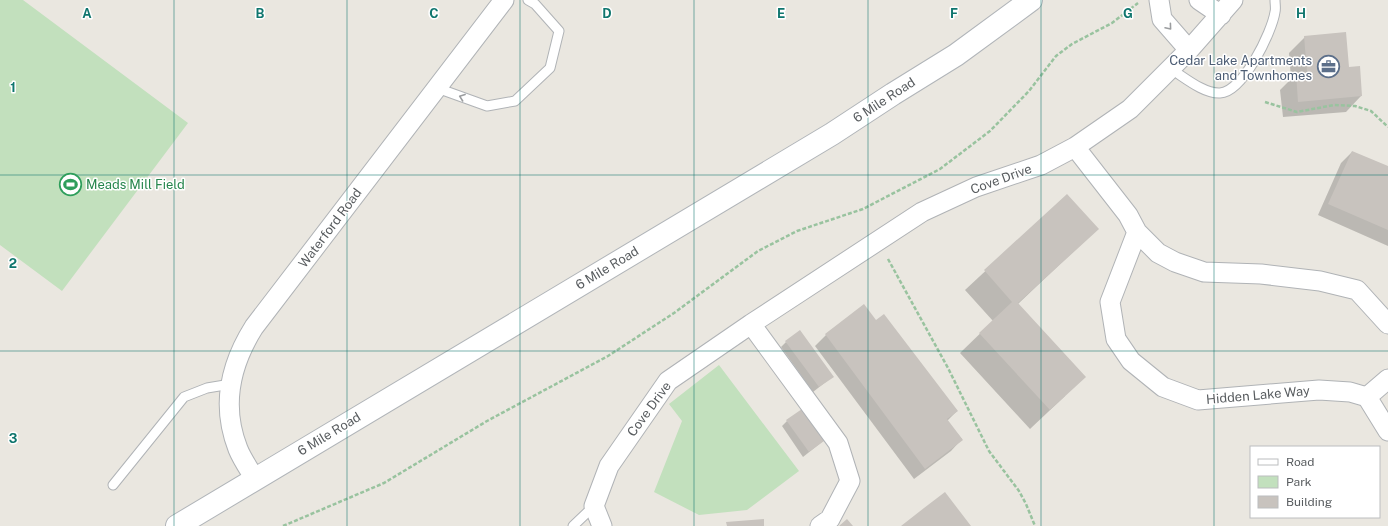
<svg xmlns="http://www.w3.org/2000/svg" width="1388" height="526" font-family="'Public Sans',sans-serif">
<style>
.green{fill:#c2e0bd}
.shadow{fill:#0003}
.building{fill:#c8c3be}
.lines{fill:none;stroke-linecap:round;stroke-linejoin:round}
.lane-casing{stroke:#b0b3b6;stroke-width:11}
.street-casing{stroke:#b0b3b6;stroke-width:21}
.secondary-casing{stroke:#b1b5b9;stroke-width:24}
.path{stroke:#99c39f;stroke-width:2.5;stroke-dasharray:4 2;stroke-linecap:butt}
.lane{stroke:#fff;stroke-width:9}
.street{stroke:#fff;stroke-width:19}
.secondary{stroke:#fff;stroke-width:22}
.oneway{stroke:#9b9d9f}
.grid{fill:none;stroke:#0f766e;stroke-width:1;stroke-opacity:0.55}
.labels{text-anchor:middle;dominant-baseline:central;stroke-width:3;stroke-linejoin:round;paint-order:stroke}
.service-label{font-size:13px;fill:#4e5e75;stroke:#fff;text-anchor:end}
.street-label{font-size:13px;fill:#585c5f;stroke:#fff}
.leisure-label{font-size:13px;fill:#27864d;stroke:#fff;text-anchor:start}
.grid-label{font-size:13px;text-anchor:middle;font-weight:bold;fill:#0f766e;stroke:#fff;stroke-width:3;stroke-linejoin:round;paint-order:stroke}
</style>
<rect width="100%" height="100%" fill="#eae7e0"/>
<path class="green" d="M0,0H23L188,123L62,291L0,245Z
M719,365L799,471L747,510L699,515L654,492L682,421L669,404Z"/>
<path class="shadow" d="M1305,37L1348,69L1361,96L1346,112L1283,117L1280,90L1291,79L1289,53Z
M1352,152L1388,167V246L1318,215L1341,163Z
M1066,196L1097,229L1018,304L1065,396L1030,429L960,353L993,321L965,290Z
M876,321L957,411L947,421L962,439L951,451L914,479L815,346L826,335Z
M786,342L832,377L813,392L781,347Z
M787,421L823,441L803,457L782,426Z"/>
<path class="building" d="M1346,32L1349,67L1360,66L1362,96L1298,102L1296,73L1307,72L1304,36Z
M1352,151L1388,166V230L1328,204Z
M1067,194L1099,229L1018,303L1086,377L1050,410L979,333L1012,302L984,270Z
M864,304L876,320L884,314L958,411L947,419L963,440L925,469L825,334Z
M800,330L834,377L819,387L785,341Z
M802,409L824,441L809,452L786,420Z
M945,492L971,526H901L924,508Z
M764,519V526H727L726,522Z
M847,519L853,526H839Z"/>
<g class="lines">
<defs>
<path id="lane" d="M1171,69C1184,77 1204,94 1220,93C1243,92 1272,32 1275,12C1276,9 1275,4 1275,0
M437,88L487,106L515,101L550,68L559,31L535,4L528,0
M113,485L184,397L207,388L231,384
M573,526L594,506"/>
<path id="street" d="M1159,0L1162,19L1189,50
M1199,0L1221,15
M1075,147L1128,215L1137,232L1158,253L1175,262L1204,272L1261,274L1320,281L1357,290L1388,324
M1137,232L1110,302L1116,339L1131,361L1163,387L1198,400L1319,390L1350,392L1367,397L1388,431
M751,324L922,212L976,187L1041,165L1075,147L1130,109L1189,50L1233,0
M1367,397L1388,379
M255,479C249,469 242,459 238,449C221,406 230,365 254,327L504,0
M602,526L594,506L609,466L668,381L751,324L838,443L850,481L830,519L820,526"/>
<path id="secondary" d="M177,526L832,134L893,94L956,55L1031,0"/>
</defs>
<use href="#lane" class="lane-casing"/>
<use href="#street" class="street-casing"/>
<use href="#secondary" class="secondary-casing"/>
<path class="path" d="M1265,102L1297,112L1334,105L1355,106L1371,111L1388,127
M888,259L948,368L989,451L1019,491L1026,504L1035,526
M283,526L384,483L487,421L608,356L674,313L758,251L797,231L863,209L940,169L990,131L1029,91L1056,56L1072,44L1112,23L1138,3"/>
<use href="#lane" class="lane"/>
<use href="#street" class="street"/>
<use href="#secondary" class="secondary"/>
</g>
<defs><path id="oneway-chevron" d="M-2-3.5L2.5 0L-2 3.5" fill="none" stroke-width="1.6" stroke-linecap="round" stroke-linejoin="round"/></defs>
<g class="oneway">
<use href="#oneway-chevron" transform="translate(1169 27) rotate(50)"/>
<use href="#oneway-chevron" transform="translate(462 97) rotate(-160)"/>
</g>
<path class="grid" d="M174,0V526M347,0V526M520,0V526M694,0V526M868,0V526M1041,0V526M1214,0V526M0,175H1388M0,351H1388"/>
<defs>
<symbol id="office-ring" viewBox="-11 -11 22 22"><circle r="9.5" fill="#fff" stroke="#5c6f8a" stroke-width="1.5"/><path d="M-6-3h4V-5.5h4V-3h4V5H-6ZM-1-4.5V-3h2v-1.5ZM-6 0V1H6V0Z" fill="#5c6f8a"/></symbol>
<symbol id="stadium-ring" viewBox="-11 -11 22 22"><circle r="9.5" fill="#fff" stroke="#2e9e5b" stroke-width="1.5"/><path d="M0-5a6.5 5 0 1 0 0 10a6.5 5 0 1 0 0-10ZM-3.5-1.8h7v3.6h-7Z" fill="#2e9e5b"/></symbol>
</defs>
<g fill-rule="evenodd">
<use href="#office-ring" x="1316" y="54" width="25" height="25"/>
<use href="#stadium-ring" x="58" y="172" width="25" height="25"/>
</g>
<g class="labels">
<g class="service-label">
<text x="1312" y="60">Cedar Lake Apartments<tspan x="1312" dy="15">and Townhomes</tspan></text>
</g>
<g class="street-label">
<text transform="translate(884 100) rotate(-33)">6 Mile Road</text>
<text transform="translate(1001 179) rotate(-20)">Cove Drive</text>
<text transform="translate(330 228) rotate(-53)">Waterford Road</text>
<text transform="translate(607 268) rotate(-31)">6 Mile Road</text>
<text transform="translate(1258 395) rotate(-5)">Hidden Lake Way</text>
<text transform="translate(649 409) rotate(-54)">Cove Drive</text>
<text transform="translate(329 434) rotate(-31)">6 Mile Road</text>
</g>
<g class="leisure-label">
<text x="86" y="184">Meads Mill Field</text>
</g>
</g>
<g class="grid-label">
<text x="87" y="18">A</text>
<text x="260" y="18">B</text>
<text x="434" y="18">C</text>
<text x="607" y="18">D</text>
<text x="781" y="18">E</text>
<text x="954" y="18">F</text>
<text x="1128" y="18">G</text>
<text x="1301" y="18">H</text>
<text x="13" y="92">1</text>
<text x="13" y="268">2</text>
<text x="13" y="443">3</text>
</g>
<rect x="1250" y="446" width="130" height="72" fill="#ffffff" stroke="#bcbebf"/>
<rect x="1258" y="459" width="20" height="6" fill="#ffffff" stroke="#bcbebf"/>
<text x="1286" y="466" font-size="12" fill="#585c5f">Road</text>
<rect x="1258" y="476" width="20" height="12" fill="#c2e0bd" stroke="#bcbebf"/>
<text x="1286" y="486" font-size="12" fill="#585c5f">Park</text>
<rect x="1258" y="496" width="20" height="12" fill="#c8c3be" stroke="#bcbebf"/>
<text x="1286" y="506" font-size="12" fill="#585c5f">Building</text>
</svg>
